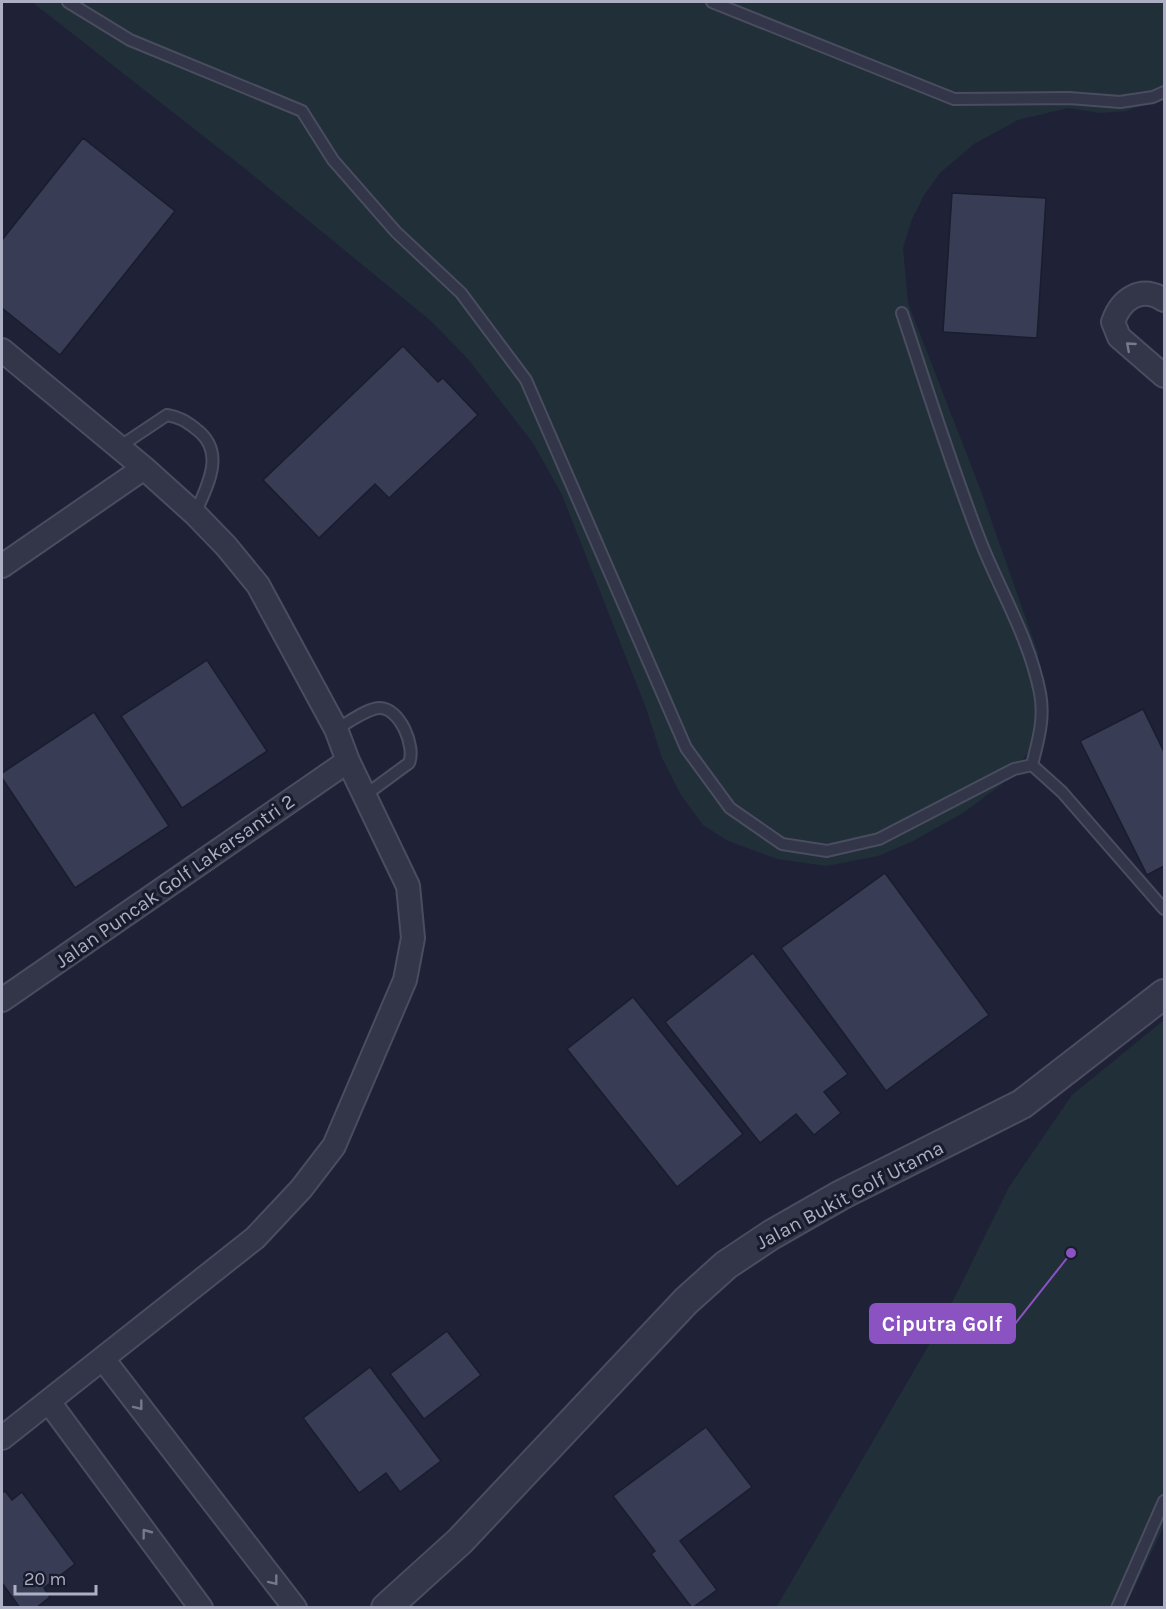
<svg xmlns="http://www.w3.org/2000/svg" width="1166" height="1609" font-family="Karla,sans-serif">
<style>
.green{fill:#212f38}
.building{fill:#383c55;stroke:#1a1d2e;stroke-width:1.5}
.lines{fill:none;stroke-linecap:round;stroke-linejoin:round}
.service-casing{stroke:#4a4d60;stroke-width:14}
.minor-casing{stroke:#4a4d60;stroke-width:26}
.tertiary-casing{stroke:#4a4d60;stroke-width:32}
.service{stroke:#333548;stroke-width:10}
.minor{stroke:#333548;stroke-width:22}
.tertiary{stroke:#333548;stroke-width:28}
.oneway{stroke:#76788d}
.labels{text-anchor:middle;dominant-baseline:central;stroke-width:6;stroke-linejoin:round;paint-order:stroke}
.street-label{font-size:20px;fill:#adafc5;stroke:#181b2c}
.leader{fill:none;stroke:#8a53c1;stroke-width:2}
.callout-dot{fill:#8a53c1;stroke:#181b2c;stroke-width:2}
.callout{fill:#8a53c1;stroke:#8a53c1;stroke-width:2}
.callout-label{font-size:21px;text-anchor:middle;font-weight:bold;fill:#fff}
</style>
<rect width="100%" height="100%" fill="#1f2237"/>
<path class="green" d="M32,2H1164V97L1126,111L1100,113L1068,108L1018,120L974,144L940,173L924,195L912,219L903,248L908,303L981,491L1038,653V706L1029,752L1002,784L963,813L913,841L878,856L826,866L777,859L728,841L703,825L681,795L662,758L646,708L562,495L533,443L468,359L431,321L248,171Z
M1164,1020V1526L1125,1607L776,1608L944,1319L1009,1187L1072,1095Z"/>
<path class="building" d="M83,138L175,211L60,355L2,308V240Z
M952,193L1046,198L1037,338L943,332Z
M403,346L438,382L443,378L478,415L389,498L375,484L319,538L263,480Z
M207,660L267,751L182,808L121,716Z
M1143,709L1164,752V866L1147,875L1080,741Z
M94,712L169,826L75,888L2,778V773Z
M885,873L989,1015L886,1091L781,948Z
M753,953L848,1074L824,1092L841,1113L814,1135L796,1114L760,1143L665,1022Z
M633,997L743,1134L677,1187L567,1049Z
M447,1331L481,1375L424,1419L390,1374Z
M370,1367L441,1461L400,1492L386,1473L359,1493L303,1418Z
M706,1427L752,1487L680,1541L717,1590L692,1608L651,1554L655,1551L613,1496Z
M5,1491L12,1500L22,1492L75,1564L44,1588L50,1597L36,1608H20L2,1583V1493Z"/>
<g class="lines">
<defs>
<path id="service" d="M68,2L130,40L302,111L333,160L396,232L461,293L526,380L686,748L730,808L782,844L827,851L879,839L1014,769L1032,765L1062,792L1164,909
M712,2L954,99L1069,98L1120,102L1153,97L1164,92
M902,313C928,391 952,469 982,545C1002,594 1030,641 1040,693C1045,718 1038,741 1032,765
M119,447L167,415C179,417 186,421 196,429C227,452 207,486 195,514
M336,729C348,723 366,709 379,708C400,707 416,747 409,763L364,796
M1117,1608L1164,1501"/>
<path id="minor" d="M1164,300C1141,285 1121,299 1113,322L1119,337L1164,376
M2,350L144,468L195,514L226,546L258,585L336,729L348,761L408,886L413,938L405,980L334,1146L301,1189L255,1238L2,1438
M2,566L144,468
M2,1000L348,761
M103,1359L295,1608
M49,1402L201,1608"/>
<path id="tertiary" d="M386,1608L460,1541L686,1301L726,1265L771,1235L841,1195L1022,1104L1164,994"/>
</defs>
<use href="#service" class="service-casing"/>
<use href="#minor" class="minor-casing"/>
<use href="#tertiary" class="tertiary-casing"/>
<use href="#service" class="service"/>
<use href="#minor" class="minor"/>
<use href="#tertiary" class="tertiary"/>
</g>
<defs><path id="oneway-chevron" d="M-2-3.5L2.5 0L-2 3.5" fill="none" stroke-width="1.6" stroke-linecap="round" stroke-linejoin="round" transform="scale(1.5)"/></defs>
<g class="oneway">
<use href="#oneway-chevron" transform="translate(1130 346) rotate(-139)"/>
<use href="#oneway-chevron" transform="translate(139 1406) rotate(52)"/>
<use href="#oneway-chevron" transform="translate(146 1533) rotate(-127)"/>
<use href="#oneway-chevron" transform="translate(274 1581) rotate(52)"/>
</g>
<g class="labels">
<g class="street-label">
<text transform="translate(175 881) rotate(-35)">Jalan Puncak Golf Lakarsantri 2</text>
<text transform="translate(850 1195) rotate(-28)">Jalan Bukit Golf Utama</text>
</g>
</g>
<path class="leader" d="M1071 1253L1015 1324"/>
<circle class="callout-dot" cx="1071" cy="1253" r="6"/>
<rect class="callout" x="870" y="1304" width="145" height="39" rx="6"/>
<g class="callout-label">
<text x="942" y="1331">Ciputra Golf</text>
</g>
<rect width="1166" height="1609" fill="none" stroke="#adafc5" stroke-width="6"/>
<path d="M15 1585v9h81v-9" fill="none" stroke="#adafc5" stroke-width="3"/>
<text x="24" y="1585" font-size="18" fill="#adafc5" stroke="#181b2c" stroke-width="4.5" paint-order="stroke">20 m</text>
</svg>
